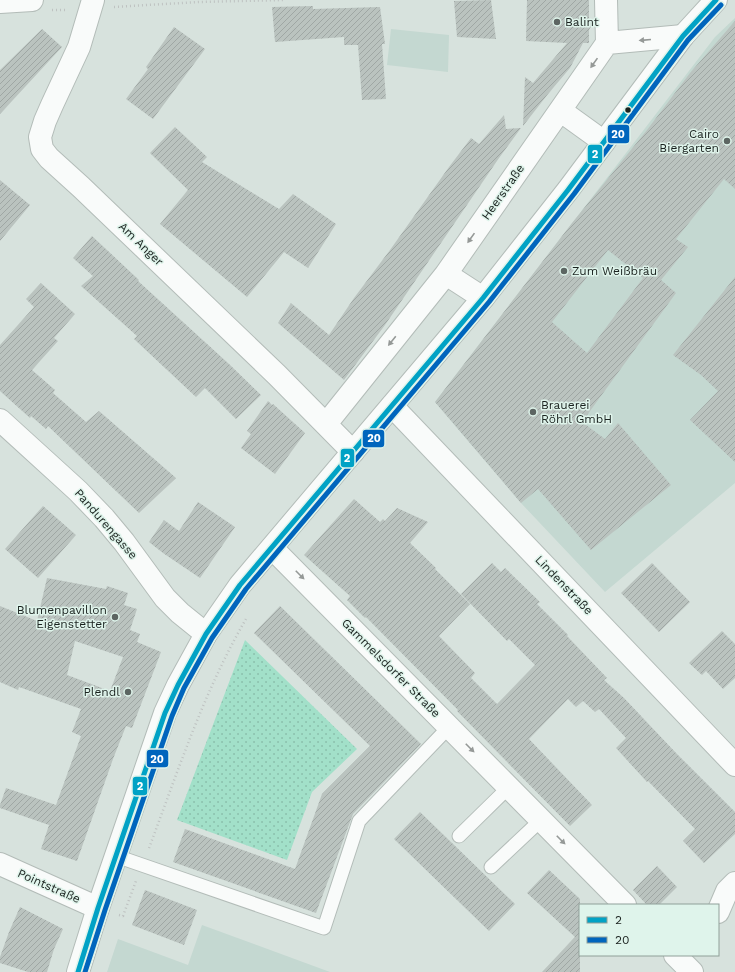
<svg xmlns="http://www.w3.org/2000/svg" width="735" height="972" font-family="'Work Sans',sans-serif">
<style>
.built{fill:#c4d8d1}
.green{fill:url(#green-dots)}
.building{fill:url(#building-hatch);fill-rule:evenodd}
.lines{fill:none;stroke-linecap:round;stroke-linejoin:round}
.lane-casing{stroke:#b3bcb8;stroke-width:15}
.street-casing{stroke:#b3bcb8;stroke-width:24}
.secondary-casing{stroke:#b3bcb8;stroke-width:24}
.path{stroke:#bec2c1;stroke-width:2.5;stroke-dasharray:1 3;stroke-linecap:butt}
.lane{stroke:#f9fbfa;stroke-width:13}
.street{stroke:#f9fbfa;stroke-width:22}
.secondary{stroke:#f9fbfa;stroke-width:22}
.bus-1-casing{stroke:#dff4eb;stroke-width:8}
.bus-2-casing{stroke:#dff4eb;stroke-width:8}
.bus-1{stroke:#01a2c5;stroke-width:5}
.bus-2{stroke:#0065bd;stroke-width:5}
.oneway{fill:#959997}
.poi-dot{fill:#5c6562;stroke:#dff4eb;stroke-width:1.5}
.bus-dot{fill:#1a221f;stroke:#dff4eb;stroke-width:1.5}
.labels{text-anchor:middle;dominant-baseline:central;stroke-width:3;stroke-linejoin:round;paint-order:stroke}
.poi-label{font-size:12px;fill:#1a221f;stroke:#dff4eb;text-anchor:start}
.street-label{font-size:12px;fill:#1a221f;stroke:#dff4eb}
.line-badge{stroke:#dff4eb;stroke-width:1.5}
.badge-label{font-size:11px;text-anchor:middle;font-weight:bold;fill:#fff}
</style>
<defs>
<pattern id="green-dots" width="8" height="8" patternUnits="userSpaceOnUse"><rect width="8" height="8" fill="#a2e0c9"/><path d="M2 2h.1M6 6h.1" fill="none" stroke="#8bc0ac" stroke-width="1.8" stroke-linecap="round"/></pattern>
<pattern id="building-hatch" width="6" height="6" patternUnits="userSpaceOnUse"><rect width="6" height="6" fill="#bac3bf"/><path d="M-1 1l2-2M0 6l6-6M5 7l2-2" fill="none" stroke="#9fa7a4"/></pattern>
</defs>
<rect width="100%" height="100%" fill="#d7e2dd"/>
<path class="built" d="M735,18V483L605,592L521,503L435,402L715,37Z
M391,29L449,35L448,72L387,65Z
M202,925L330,972H107L118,939L188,965Z"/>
<path class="green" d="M245,640L357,749L312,792L287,860L177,820Z"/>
<path class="building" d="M491,0L496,39L457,37L454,1Z
M527,0H589V21L593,23L589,30V43H583L570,68L548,94L523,126L525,77L533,83L567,43L526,41Z
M313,6V9L380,7L385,44H382L386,99L362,100L358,45H344V37L275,42L272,7Z
M735,21V189L724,179L676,239L688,247L661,280L676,293L582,422L605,439L618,423L671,485L591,550L538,489L521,503L435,402L572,223L647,130L690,73ZM608,250L643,278L587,353L552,322Z
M174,27L205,49L153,119L126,99L148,69L146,67Z
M42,29L62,47L0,114V70Z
M504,115L506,129L521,128L499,158L385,325L344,380L278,323L291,303L329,335L354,298L390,250L449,167L471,138L479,144Z
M175,127L207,157L202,162L279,209L293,194L336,224L308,268L284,252L247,297L160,224L188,190L150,153Z
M0,180L30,205L0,241Z
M92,236L139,280L138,281L229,364L261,395L236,419L205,388L196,397L134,339L137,336L81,286L93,276L73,258Z
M735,277V462L690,420L718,391L701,375L673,355Z
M41,283L75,314L54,338L58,341L32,370L55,390L53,393L86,422L99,411L176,478L139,513L48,426L46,429L31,416L30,418L0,391V345L34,307L26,299Z
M268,401L272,405L273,404L305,433L275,474L241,448L251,434L247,431Z
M354,499L380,522L383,519L385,521L397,508L428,522L410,543L436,568L435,569L470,604L439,636L475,673L471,678L497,704L535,665L509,639L507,641L461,594L492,563L501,572L505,568L540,602L537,604L568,635L567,636L607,678L604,680L624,698L676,753L735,812V834L704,863L683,841L695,829L648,781L647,782L616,748L626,738L599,709L595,712L583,701L576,707L568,699L529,739L592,805L570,826L457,711L458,710L366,617L365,618L347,600L350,596L304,555Z
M198,502L235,527L200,578L163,553L149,542L164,520L179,531Z
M43,506L76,535L38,578L5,549Z
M652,563L690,602L659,632L621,593Z
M47,578L106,589L107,586L128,593L124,605L137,609L130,630L140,634L137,642L161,652L132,728L126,726L113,759L77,861L41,849L49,825L0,808V805L6,788L56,805L81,736L72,732L81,709L19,687L18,690L0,682V606L37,621ZM75,641L123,657L110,691L67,675Z
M280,606L421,744L353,814L316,913L173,862L185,829L295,869L322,794L370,746L254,633Z
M722,631L735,644V678L723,689L706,671L702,675L689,663Z
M420,812L515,904L489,931L394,839Z
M657,866L677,887L659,905H647L633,890Z
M549,870L580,899V972H542L575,937L527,893Z
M145,890L197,910L184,945L132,925Z
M20,907L63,929L54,949L47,972H28L0,963V957L9,932Z"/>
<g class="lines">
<defs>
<path id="lane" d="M459,836L509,787
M116,856L324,928L359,821L449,727
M491,867L541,820"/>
<path id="street" d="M93,0L79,47L52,105L45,121L40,137L42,149L49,158L81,187L277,375L353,452
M607,43L683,36
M561,111L604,142
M446,274L483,298
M392,406L735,765
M0,420L78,491L104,518L124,542L165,598L180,613L206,634
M326,424L446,274L607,43L606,0
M272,548L625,905
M0,864L98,908
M718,912L727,891L735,883
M675,955L692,972"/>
<path id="secondary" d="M0,2L32,0
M78,972L98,908L165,713L178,685L206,634L240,585L483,298L568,190L683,36L716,0"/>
</defs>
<use href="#lane" class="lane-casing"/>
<use href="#street" class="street-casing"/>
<use href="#secondary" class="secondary-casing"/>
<path class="path" d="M114,7L198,2L284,0
M52,10H67
M149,848C178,771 204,691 246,619
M119,915L123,916L136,881"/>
<use href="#lane" class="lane"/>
<use href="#street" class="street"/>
<use href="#secondary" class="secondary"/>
<defs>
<path id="bus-1" d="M78,972L98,908L165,713L178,685L206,634L240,585L483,298L568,190L683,36L716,0"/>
<path id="bus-2" d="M85,972L105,910L172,716L184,688L212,638L246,589L489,302L574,194L688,40L721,5"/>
</defs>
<use href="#bus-1" class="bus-1-casing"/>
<use href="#bus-2" class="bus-2-casing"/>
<use href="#bus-1" class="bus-1"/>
<use href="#bus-2" class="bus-2"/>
</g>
<defs><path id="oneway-solid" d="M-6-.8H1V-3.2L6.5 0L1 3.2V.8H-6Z"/></defs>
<g class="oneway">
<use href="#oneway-solid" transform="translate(645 40) rotate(175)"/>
<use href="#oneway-solid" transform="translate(594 63) rotate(125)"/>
<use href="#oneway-solid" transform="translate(471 238) rotate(125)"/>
<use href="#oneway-solid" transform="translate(392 341) rotate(129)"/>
<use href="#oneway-solid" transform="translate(300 575) rotate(45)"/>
<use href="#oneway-solid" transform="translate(470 748) rotate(45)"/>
<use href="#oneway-solid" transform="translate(561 840) rotate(45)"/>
</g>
<g class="poi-dot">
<circle cx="557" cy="22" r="4"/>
<circle cx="727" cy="141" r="4"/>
<circle cx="564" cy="271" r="4"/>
<circle cx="533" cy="412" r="4"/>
<circle cx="115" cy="617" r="4"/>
<circle cx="128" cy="692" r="4"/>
</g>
<circle class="bus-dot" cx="628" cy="110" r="3.5"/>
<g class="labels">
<g class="poi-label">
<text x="565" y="22">Balint</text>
<text x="719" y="134" text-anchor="end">Cairo<tspan x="719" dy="14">Biergarten</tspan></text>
<text x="572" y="271">Zum Weißbräu</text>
<text x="541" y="405">Brauerei<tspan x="541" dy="14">Röhrl GmbH</tspan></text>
<text x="107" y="610" text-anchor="end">Blumenpavillon<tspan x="107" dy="14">Eigenstetter</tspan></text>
<text x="120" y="692" text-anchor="end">Plendl</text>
</g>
<g class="street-label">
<text transform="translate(503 192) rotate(-55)">Heerstraße</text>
<text transform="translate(141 244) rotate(44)">Am Anger</text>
<text transform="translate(106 524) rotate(49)">Pandurengasse</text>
<text transform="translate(564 585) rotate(46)">Lindenstraße</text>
<text transform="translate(391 668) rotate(45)">Gammelsdorfer Straße</text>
<text transform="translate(49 886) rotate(24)">Pointstraße</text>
</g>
</g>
<g class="line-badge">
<rect x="607" y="124" width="23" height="20" rx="4" fill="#0065bd"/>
<rect x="587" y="144" width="16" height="20" rx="4" fill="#01a2c5"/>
<rect x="362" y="429" width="23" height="19" rx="4" fill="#0065bd"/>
<rect x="340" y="448" width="15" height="20" rx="4" fill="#01a2c5"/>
<rect x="146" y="749" width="23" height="19" rx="4" fill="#0065bd"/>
<rect x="132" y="776" width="16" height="20" rx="4" fill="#01a2c5"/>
</g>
<g class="badge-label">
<text x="618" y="138">20</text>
<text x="595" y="158">2</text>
<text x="374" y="442">20</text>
<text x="347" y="462">2</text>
<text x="157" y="763">20</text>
<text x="140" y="790">2</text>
</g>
<rect x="579" y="904" width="140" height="52" fill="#dff4eb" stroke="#90a099"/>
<rect x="587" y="917" width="20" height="6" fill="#01a2c5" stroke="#90a099"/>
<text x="615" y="924" font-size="12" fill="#1a221f">2</text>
<rect x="587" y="937" width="20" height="6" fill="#0065bd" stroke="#90a099"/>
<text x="615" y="944" font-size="12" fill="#1a221f">20</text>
</svg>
